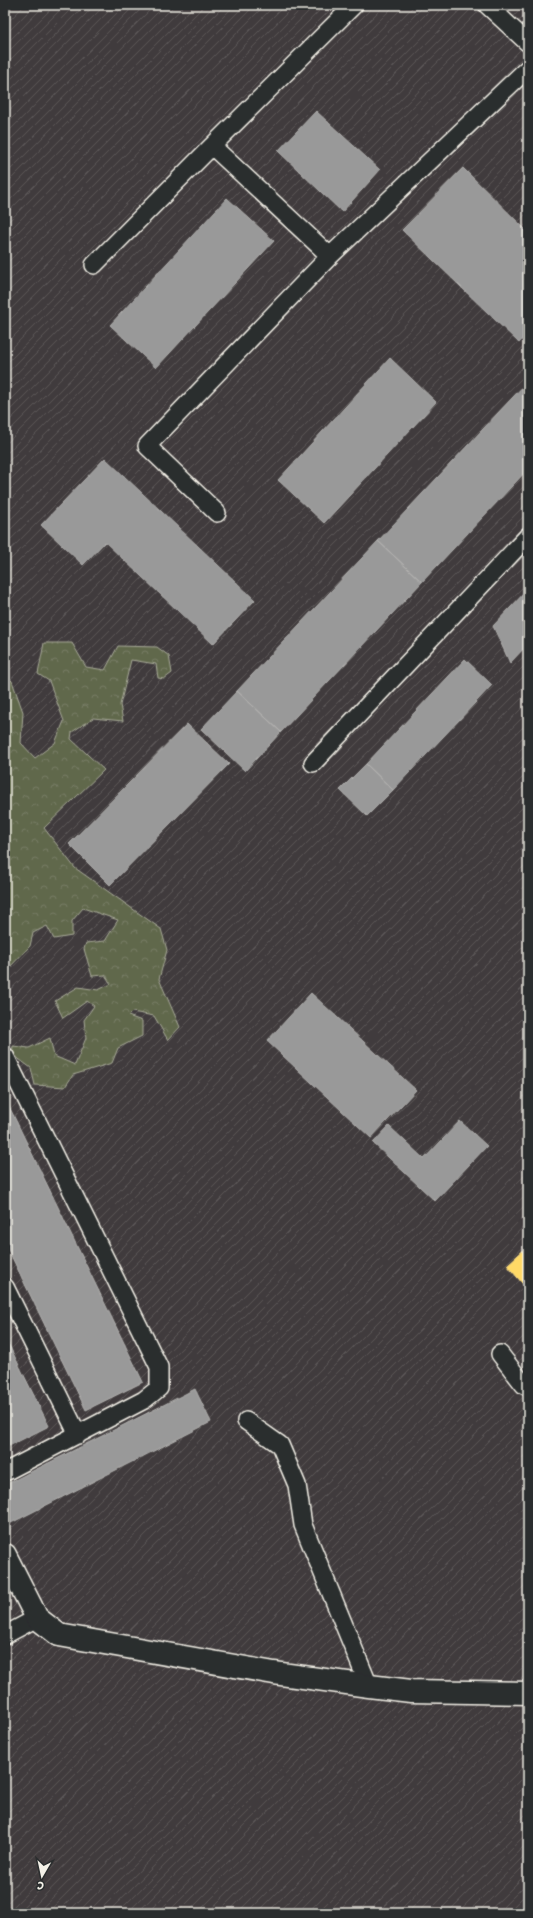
<svg xmlns="http://www.w3.org/2000/svg" width="533" height="1918" font-family="'Shantell Sans',sans-serif">
<style>
.industrial{fill:url(#industrial-furrows)}
.forest{fill:url(#forest-crowns);stroke:#aaac9a}
.homes{fill:#ffd966;stroke:#fce08d}
.industry{fill:#999;stroke:#b4b3b1}
.lines{fill:none;stroke-linecap:round;stroke-linejoin:round}
.lane-casing{stroke:#f4f1e8;stroke-width:20}
.street-casing{stroke:#f4f1e8;stroke-width:25}
.lane{stroke:#2a2d2e;stroke-width:17}
.street{stroke:#2a2d2e;stroke-width:22}
</style>
<defs>
<pattern id="industrial-furrows" width="10" height="10" patternUnits="userSpaceOnUse"><rect width="10" height="10" fill="#3f3b3c"/><path d="M-1 1l2-2M0 10L10 0M9 11l2-2" fill="none" stroke="#5b5858"/></pattern>
<pattern id="forest-crowns" width="20" height="18" patternUnits="userSpaceOnUse"><rect width="20" height="18" fill="#60674c"/><path d="M2 6a3 3 0 1 1 6 0M12 15a3 3 0 1 1 6 0" fill="none" stroke="#777d66"/></pattern>
</defs>
<rect width="100%" height="100%" fill="#2a2d2e"/>
<filter id="ink" filterUnits="userSpaceOnUse"><feTurbulence type="fractalNoise" baseFrequency=".025" numOctaves="2"/><feDisplacementMap in="SourceGraphic" scale="8" xChannelSelector="R" yChannelSelector="G"/><feConvolveMatrix kernelMatrix="1 2 1 2 8 2 1 2 1" color-interpolation-filters="sRGB"/></filter>
<g filter="url(#ink)">
<path class="industrial" d="M5,5H528V1913H5Z"/>
<path class="forest" d="M44,643H72L86,667L105,670L118,646L157,647L169,656L172,673L164,679L158,678L156,664L131,660L120,705L123,721L93,718L72,732L71,739L104,770L44,828L75,868L161,929L167,950L159,979L180,1027L168,1040L154,1016L132,1012L128,1016L142,1021V1036L118,1048L112,1063L73,1075L65,1087L35,1085L31,1068L12,1054L13,1046L29,1048L50,1038L54,1056L75,1065L86,1038L84,1020L94,1006L87,1001L63,1018L55,1001L78,987L98,990L111,984L105,975L92,976L84,949L86,943L105,941L118,920L83,908L72,921V936L54,939L47,926L33,933L30,946L8,969H5V674L12,681L23,712L21,743L35,758L55,743L64,721L49,681L38,674Z"/>
<path class="homes" d="M528,1246V1290L507,1265Z"/>
<path class="industry" d="M316,111L380,170L342,212L278,151Z
M463,168L528,232V305L525,308L528,312V333L519,343L402,230Z
M227,198L274,241L156,368L110,325Z
M390,358L436,402L324,523L278,480Z
M528,381V469L422,582L378,541Z
M105,458L255,600L213,644L105,542L83,565L41,525Z
M378,541L422,582L281,732L237,691Z
M528,589V644L510,663L493,626Z
M465,659L492,685L393,790L366,764Z
M237,691L281,732L245,771L201,729Z
M187,724L229,764L110,885L69,844Z
M366,764L393,790L367,816L340,790Z
M311,993L416,1090L371,1138L267,1041Z
M5,1098L143,1382L86,1410L5,1243Z
M460,1121L487,1146L435,1201L373,1143L389,1126L424,1159Z
M5,1337L49,1426L5,1448Z
M195,1389L211,1422L9,1524L5,1515V1485Z"/>
<g class="lines">
<defs>
<path id="lane" d="M487,5L528,43
M212,146L354,5
M94,265L212,146L330,256
M217,513L147,446L330,256L528,68
M313,763L528,536
M5,1056L159,1367V1388L144,1400L5,1472
M5,1287L78,1435
M500,1354L524,1385L528,1387
M246,1421L280,1445L297,1485L303,1525L369,1686
M5,1635L37,1618"/>
<path id="street" d="M5,1555L37,1618L59,1635L274,1673L369,1686L411,1691L528,1693"/>
</defs>
<use href="#lane" class="lane-casing"/>
<use href="#street" class="street-casing"/>
<use href="#lane" class="lane"/>
<use href="#street" class="street"/>
</g>
</g>
<rect width="533" height="1918" fill="none" stroke="#2a2d2e" stroke-width="20"/>
<rect x="10" y="10" width="513" height="1898" fill="none" stroke="#f4f1e8" stroke-width="1.5" filter="url(#ink)"/>
<g transform="translate(42 1876) rotate(189)" stroke="#2a2d2e" stroke-width="3" paint-order="stroke">
<path d="M0-3L7 15L0 10L-7 15Z" fill="#f4f1e8"/>
<text y="-6" font-size="11" font-weight="bold" text-anchor="middle" fill="#f4f1e8">С</text>
</g>
</svg>
